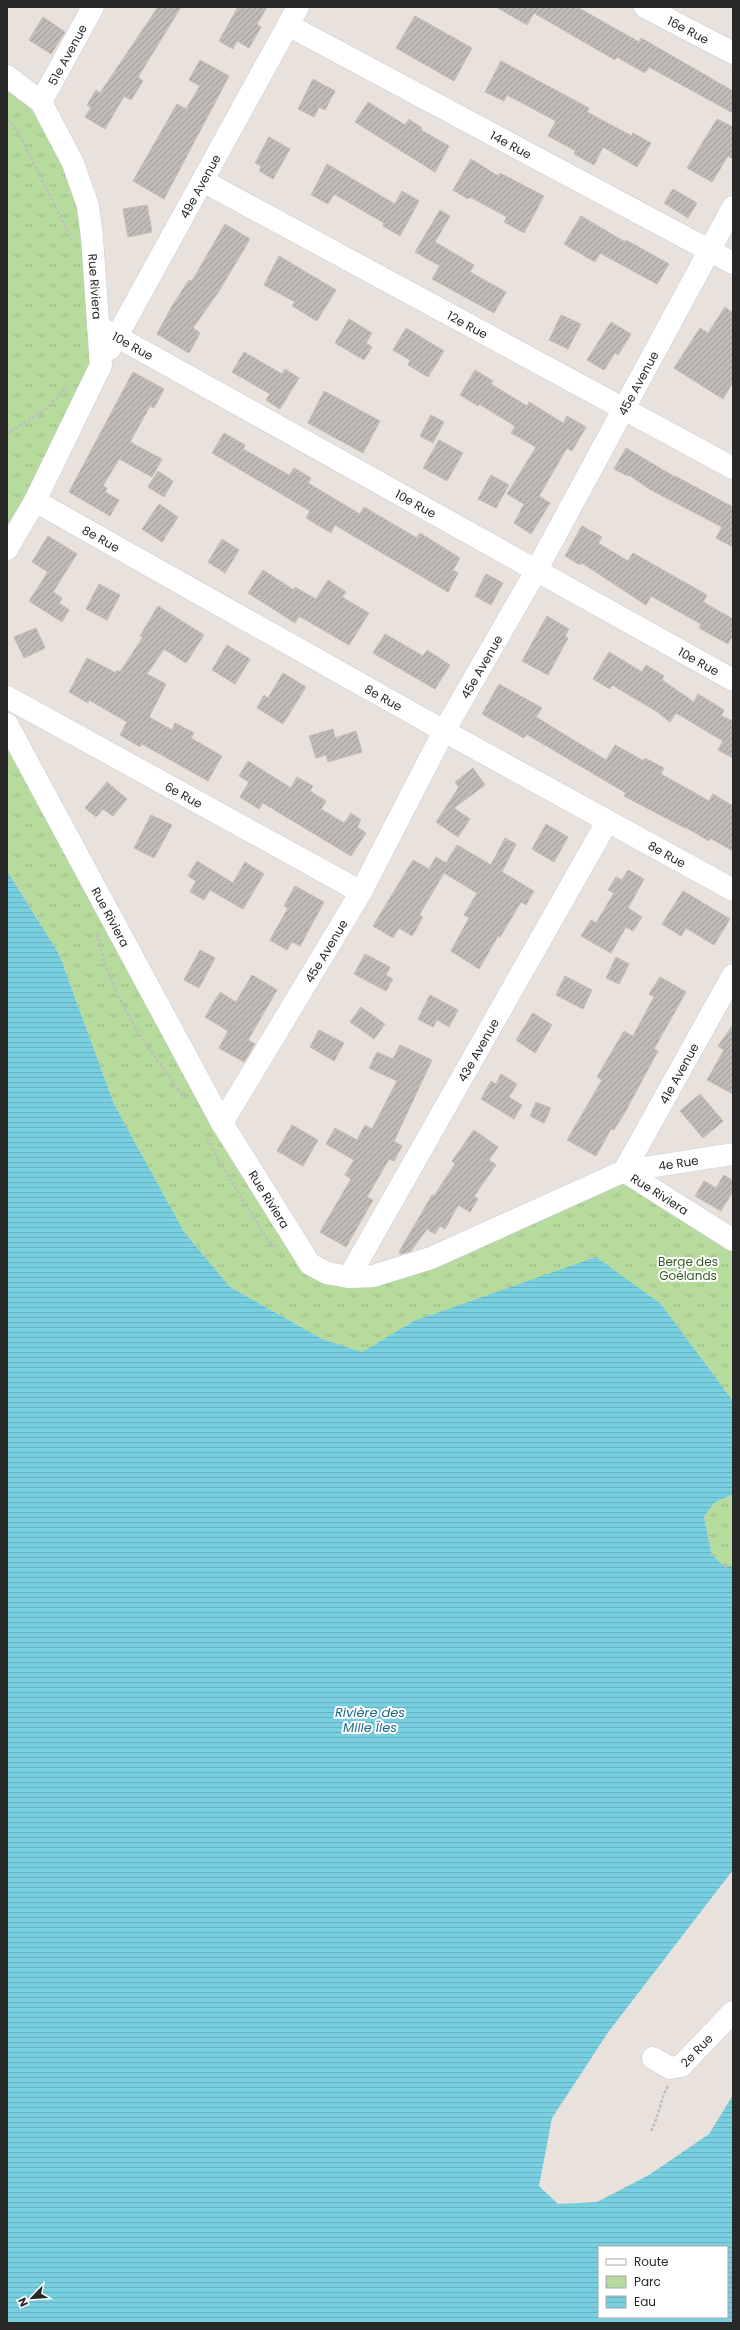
<svg xmlns="http://www.w3.org/2000/svg" width="740" height="2330" font-family="Poppins,sans-serif">
<style>
.park{fill:url(#park-tufts)}
.water{fill:url(#water-rules);fill-rule:evenodd}
.building{fill:url(#building-hatch);stroke:#c3bdb5}
.lines{fill:none;stroke-linecap:round;stroke-linejoin:round}
.minor-casing{stroke:#c9cdd8;stroke-width:23}
.path{stroke:#bebebe;stroke-width:2.5;stroke-dasharray:3 2;stroke-linecap:butt}
.minor{stroke:#fff;stroke-width:22}
.labels{text-anchor:middle;dominant-baseline:central;stroke-width:4;stroke-linejoin:round;paint-order:stroke}
.street-label{font-size:12px;fill:#282828;stroke:#fff}
.park-label{font-size:12px;fill:#335b21;stroke:#fff}
.water-label{font-size:13px;font-style:italic;fill:#1c6d88;stroke:#fff}
</style>
<defs>
<pattern id="park-tufts" width="24" height="20" patternUnits="userSpaceOnUse"><rect width="24" height="20" fill="#b7da9d"/><path d="M3 7l-1-3M5 7V3M7 7l1-3M15 17l-1-3M17 17v-4M19 17l1-3" fill="none" stroke="#9dbb87"/></pattern>
<pattern id="water-rules" width="6" height="5" patternUnits="userSpaceOnUse"><rect width="6" height="5" fill="#78cfe0"/><path d="M0 2.5h6" fill="none" stroke="#68b2c0"/></pattern>
<pattern id="building-hatch" width="6" height="6" patternUnits="userSpaceOnUse"><rect width="6" height="6" fill="#c1bbb7"/><path d="M-1 1l2-2M0 6l6-6M5 7l2-2" fill="none" stroke="#9d9895"/></pattern>
</defs>
<rect width="100%" height="100%" fill="#e9e1db"/>
<path class="park" d="M7,76L41,102L73,163L101,365L7,540Z
M7,731L309,1265L373,1276L624,1171L733,1245V1401L661,1304L415,1321L362,1352L322,1339L230,1287L184,1232L114,1104L59,954L7,871Z
M733,1494V1564L726,1569L712,1555L704,1517L714,1503Z"/>
<path class="water" d="M7,871L59,954L114,1104L184,1232L230,1287L322,1339L362,1352L414,1321L596,1257L661,1304L733,1401V1494L714,1503L704,1517L712,1555L726,1568L733,1564V1870L609,2031L552,2118L539,2186L558,2204L597,2202L649,2175L709,2134L733,2095V2323H7ZM599,2247H727V2317H599Z"/>
<path class="building" d="M158,7H181L138,77L143,81L131,100L124,96L105,129L85,117L91,108L87,105L96,90L100,93Z
M238,7H267L257,24L261,27L249,48L237,41L233,49L219,41Z
M496,7H577L639,42L641,38L733,91V113L649,67L645,73L617,57L615,60L534,13L527,25Z
M415,16L472,48L454,81L396,48Z
M43,17L65,32L51,54L29,40Z
M200,60L229,76L164,199L133,181L177,104L186,109L200,86L189,80Z
M501,61L589,108L587,112L632,136L633,133L651,143L637,167L603,147L594,165L574,154L576,151L548,136L556,121L507,95L504,101L485,92Z
M313,79L335,91L325,110L319,107L314,117L298,109Z
M368,102L405,125L409,119L422,128L421,130L449,146L435,172L355,122Z
M717,119L733,127V159L728,156L712,182L687,168Z
M269,137L290,149L273,179L259,171L261,166L255,163Z
M471,159L498,176L500,173L544,196L524,233L504,222L507,217L470,197L468,199L453,190Z
M327,164L395,204L402,191L419,201L400,236L383,226L384,223L334,194L328,204L311,195Z
M673,189L697,203L688,218L664,203Z
M147,205L152,232L128,237L123,209Z
M440,210L450,216L435,242L474,265L470,272L506,292L494,313L432,279L440,266L415,252Z
M581,216L625,242L626,240L669,264L657,284L600,253L595,262L564,244Z
M225,224L250,239L219,291L193,328L200,333L189,353L157,334L172,306L189,280L192,281Z
M279,256L336,290L317,321L292,306L295,302L264,285Z
M725,307L733,313V382L723,399L674,368L700,328L708,333Z
M561,315L581,324L568,349L549,340Z
M349,319L372,333L366,343L372,347L364,360L335,343Z
M611,322L631,334L618,355L615,353L604,370L587,360Z
M406,328L444,351L428,377L408,365L410,360L393,350Z
M244,352L282,374L285,369L299,378L280,409L266,400L270,394L232,372Z
M475,370L493,381L491,384L527,406L529,402L563,423L567,416L586,427L572,451L567,448L539,496L550,503L531,534L514,523L524,504L507,494L536,447L511,433L515,426L479,404L478,406L460,395Z
M133,372L164,389L154,408L150,406L130,442L162,459L152,477L119,459L103,486L107,488L105,492L119,500L110,516L69,492Z
M324,391L380,421L363,453L308,423Z
M431,415L444,422L433,443L420,436Z
M224,433L245,445L243,449L289,475L294,468L311,478L308,483L360,514L364,507L417,538L420,533L460,558L453,570L458,573L448,592L335,525L331,533L306,518L310,511L212,453Z
M439,440L463,453L447,481L423,468Z
M626,448L675,477V476L733,507V547L716,538L722,527L651,490L629,475L628,476L614,469Z
M158,471L173,481L164,497L148,487Z
M491,475L509,485L496,508L478,499Z
M159,504L178,517L162,542L142,529Z
M582,526L602,537L598,543L628,561L633,553L707,595L703,602L733,619V635L728,644L699,628L701,624L651,596L646,605L582,563L580,565L565,556Z
M48,536L77,554L53,592L62,598L59,603L69,610L62,622L29,601L48,572L32,562Z
M222,539L239,550L225,573L208,562Z
M263,570L294,590L295,587L316,599L328,580L346,592L342,597L369,613L349,645L299,616L295,623L248,593Z
M486,574L503,583L491,605L475,596Z
M99,584L120,595L107,620L86,609Z
M158,606L204,635L186,663L164,649L147,674L166,684L149,717L172,730L175,723L194,733L191,738L222,756L208,781L142,744L140,747L120,735L127,722L89,700L88,703L69,692L87,658L116,673L117,670L120,672L143,637L140,636Z
M547,616L569,629L565,636L568,638L548,675L522,661Z
M36,628L45,648L24,658L14,637Z
M385,634L423,656L427,650L450,665L435,689L373,653Z
M227,645L250,659L235,684L212,670Z
M609,652L642,672L646,665L664,676L662,680L694,702L698,694L724,710L721,716L733,721V758L718,750L723,741L676,713L670,722L656,711L612,685L610,689L593,679Z
M283,673L306,687L283,724L257,708L264,695L268,698Z
M499,684L542,708L536,717L606,760L615,745L644,761L645,758L664,768L661,774L709,801L713,794L733,806V851L710,838L709,841L685,827V828L643,806L624,796L626,793L526,734L524,738L482,714Z
M333,729L335,738L356,731L362,752L328,762L326,755L316,758L309,736Z
M248,761L291,788L297,777L313,786L310,791L326,801L321,809L344,823L351,813L361,820L357,827L366,833L351,856L263,803L259,809L240,797L249,782L239,776Z
M473,768L485,785L454,808L470,819L458,837L436,822L459,787L455,782Z
M107,782L127,799L113,816L103,809L96,817L85,808Z
M151,815L172,825L154,858L134,848Z
M546,824L568,837L554,862L532,849Z
M505,838L516,844L502,872L534,891L526,905L521,902L500,937L498,936L479,969L451,951L469,918L464,915L477,893L444,873L419,915L423,917L412,936L399,928L393,938L373,926L413,860L429,869L436,857L446,863L457,845L491,865Z
M197,861L233,883L245,862L264,874L243,909L210,890L204,900L190,892L196,881L188,876Z
M628,870L644,879L628,908L642,917L633,931L626,927L611,953L581,936L591,920L596,923L614,893L608,890L616,877L622,880Z
M295,886L324,902L300,946L292,942L287,950L270,940L288,908L284,906Z
M683,891L730,919L714,945L686,928L681,936L662,924Z
M200,950L215,958L199,988L184,980Z
M365,954L390,967L386,975L393,979L386,991L354,974Z
M616,957L629,964L619,984L606,978Z
M252,975L277,990L248,1040L255,1044L244,1062L219,1048L228,1031L205,1017L220,992L236,1002Z
M565,976L592,990L583,1009L556,995Z
M660,977L686,992L654,1049L658,1051L625,1112L614,1130L611,1129L596,1156L567,1140L602,1080L597,1077L624,1031L633,1036L654,997L649,994Z
M430,995L458,1010L449,1027L437,1020L433,1027L418,1019Z
M361,1007L385,1024L374,1039L350,1022Z
M533,1013L552,1025L535,1053L516,1040Z
M733,1025V1094L707,1080L724,1050L718,1046Z
M319,1030L344,1043L334,1061L310,1047Z
M400,1045L432,1060L394,1141L402,1146L394,1161L389,1159L367,1197L373,1200L346,1247L320,1232L351,1179L345,1175L354,1160L326,1144L335,1128L357,1140L365,1125L372,1129L397,1081L369,1068L377,1052L393,1059Z
M501,1074L517,1084L509,1097L522,1105L514,1119L481,1099L491,1081L496,1084Z
M700,1094L723,1121L703,1138L680,1111Z
M536,1102L551,1108L544,1123L530,1116Z
M292,1125L318,1140L303,1166L277,1151Z
M474,1130L498,1147L489,1160L496,1165L474,1196L478,1199L470,1212L458,1205L445,1229L440,1226L435,1234L427,1229L411,1251L401,1254L399,1252L432,1195L434,1196L455,1164L452,1161Z
M724,1175L733,1181V1191L721,1211L695,1196L704,1181L716,1188Z"/>
<g class="lines">
<defs>
<g id="minor">
<path id="s1" d="M645,7L733,53"/>
<path id="s2" d="M288,25L733,263"/>
<path id="s3" d="M7,76L41,102L73,163L88,206L92,237L101,365L35,501L7,549"/>
<path id="s4" d="M41,102L93,7"/>
<path id="s5" d="M203,181L733,468"/>
<path id="s6" d="M98,326L733,680"/>
<path id="s7" d="M110,349L298,7"/>
<path id="s8" d="M35,501L444,731L733,890"/>
<path id="s9" d="M7,697L361,892"/>
<path id="s10" d="M7,724L222,1123L310,1264L327,1273L349,1277L373,1276L431,1258L624,1171L733,1240"/>
<path id="s11" d="M222,1123L361,892L444,731L536,571L733,207"/>
<path id="s12" d="M624,1171L733,975"/>
<path id="s13" d="M624,1171L733,1154"/>
<path id="s14" d="M349,1277L607,822"/>
<path id="s15" d="M653,2058L670,2068L681,2066L733,2012"/>
</g>
</defs>
<use href="#minor" class="minor-casing"/>
<path class="path" d="M7,120L16,128L72,240
M7,434L44,410L69,385
M97,934C110,996 148,1050 186,1099
M207,1139L222,1167L267,1239L276,1247
M651,2131C659,2116 660,2100 668,2086"/>
<use href="#minor" class="minor"/>
</g>
<g class="labels">
<g class="street-label">
<text stroke="none"><textPath href="#s1" startOffset="49">16e Rue</textPath></text>
<text stroke="none"><textPath href="#s4" startOffset="54">51e Avenue</textPath></text>
<text stroke="none"><textPath href="#s2" startOffset="253">14e Rue</textPath></text>
<text stroke="none"><textPath href="#s7" startOffset="186">49e Avenue</textPath></text>
<text stroke="none"><textPath href="#s3" startOffset="238">Rue Riviera</textPath></text>
<text stroke="none"><textPath href="#s5" startOffset="301">12e Rue</textPath></text>
<text stroke="none"><textPath href="#s6" startOffset="40">10e Rue</textPath></text>
<text stroke="none"><textPath href="#s11" startOffset="849">45e Avenue</textPath></text>
<text stroke="none"><textPath href="#s6" startOffset="364">10e Rue</textPath></text>
<text stroke="none"><textPath href="#s8" startOffset="76">8e Rue</textPath></text>
<text stroke="none"><textPath href="#s6" startOffset="688">10e Rue</textPath></text>
<text stroke="none"><textPath href="#s11" startOffset="525">45e Avenue</textPath></text>
<text stroke="none"><textPath href="#s8" startOffset="400">8e Rue</textPath></text>
<text stroke="none"><textPath href="#s9" startOffset="202">6e Rue</textPath></text>
<text stroke="none"><textPath href="#s8" startOffset="724">8e Rue</textPath></text>
<text stroke="none"><textPath href="#s10" startOffset="219">Rue Riviera</textPath></text>
<text stroke="none"><textPath href="#s11" startOffset="201">45e Avenue</textPath></text>
<text stroke="none"><textPath href="#s14" startOffset="261">43e Avenue</textPath></text>
<text stroke="none"><textPath href="#s12" startOffset="112">41e Avenue</textPath></text>
<text stroke="none"><textPath href="#s13" startOffset="55">4e Rue</textPath></text>
<text stroke="none"><textPath href="#s10" startOffset="1000">Rue Riviera</textPath></text>
<text stroke="none"><textPath href="#s10" startOffset="543">Rue Riviera</textPath></text>
<text stroke="none"><textPath href="#s15" startOffset="53">2e Rue</textPath></text>
</g>
<g class="park-label">
<text x="688" y="1261">Berge des<tspan x="688" dy="14">Goélands</tspan></text>
</g>
<g class="water-label">
<text x="370" y="1712">Rivière des<tspan x="370" dy="15">Mille Îles</tspan></text>
</g>
</g>
<rect width="740" height="2330" fill="none" stroke="#282828" stroke-width="16"/>
<rect x="598" y="2246" width="130" height="72" fill="#ffffff" stroke="#a9a9a9"/>
<rect x="606" y="2259" width="20" height="6" fill="#ffffff" stroke="#a9a9a9"/>
<text x="634" y="2266" font-size="12" fill="#282828">Route</text>
<rect x="606" y="2276" width="20" height="12" fill="url(#park-tufts)" stroke="#a9a9a9"/>
<text x="634" y="2286" font-size="12" fill="#282828">Parc</text>
<rect x="606" y="2296" width="20" height="12" fill="url(#water-rules)" stroke="#a9a9a9"/>
<text x="634" y="2306" font-size="12" fill="#282828">Eau</text>
<g transform="translate(32 2298) rotate(245)" stroke="#ffffff" stroke-width="3" paint-order="stroke">
<path d="M0-3L7 15L0 10L-7 15Z" fill="#282828"/>
<text y="-6" font-size="11" font-weight="bold" text-anchor="middle" fill="#282828">N</text>
</g>
</svg>
